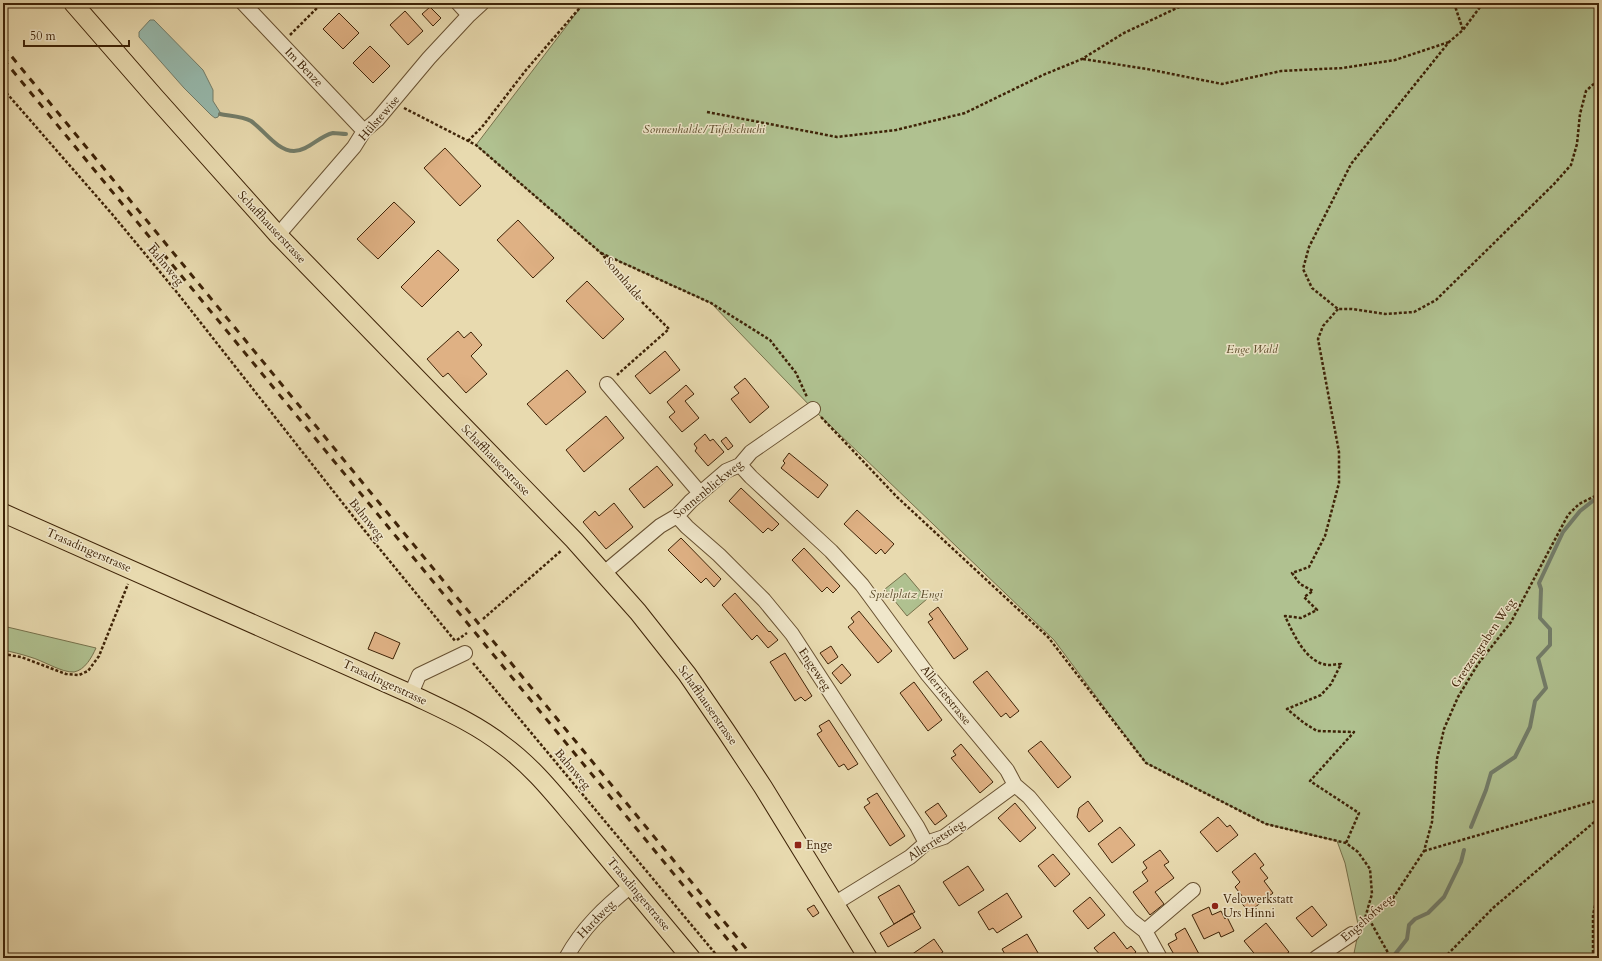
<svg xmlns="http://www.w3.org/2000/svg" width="1602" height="961" font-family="Cardo,serif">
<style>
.green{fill:#b0c190;stroke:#77724c}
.water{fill:#97baae;stroke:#737e6b}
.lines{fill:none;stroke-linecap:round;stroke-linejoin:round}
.stream{stroke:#737e6b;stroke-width:4}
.building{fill:#dfb184;stroke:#3e2307}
.minor-casing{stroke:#685131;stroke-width:16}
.major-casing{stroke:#3e2307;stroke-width:20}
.path{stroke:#3e2307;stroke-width:2.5;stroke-dasharray:3 2;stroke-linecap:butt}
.minor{stroke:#f0e7cb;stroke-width:14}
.major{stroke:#e8daaf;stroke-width:18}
.rail{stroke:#3e2307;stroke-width:3;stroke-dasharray:7 7;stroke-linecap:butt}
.poi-dot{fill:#8f2418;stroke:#f0e7cb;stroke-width:1.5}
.labels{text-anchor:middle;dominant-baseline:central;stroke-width:3;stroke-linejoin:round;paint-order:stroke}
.street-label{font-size:12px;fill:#3e2307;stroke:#f0e7cb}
.park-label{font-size:12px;font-style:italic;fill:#5a4a29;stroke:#f0e7cb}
.poi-label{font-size:12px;fill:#3e2307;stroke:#f0e7cb;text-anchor:start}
</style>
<rect width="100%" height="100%" fill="#e8daaf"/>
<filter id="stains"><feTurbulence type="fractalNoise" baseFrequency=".005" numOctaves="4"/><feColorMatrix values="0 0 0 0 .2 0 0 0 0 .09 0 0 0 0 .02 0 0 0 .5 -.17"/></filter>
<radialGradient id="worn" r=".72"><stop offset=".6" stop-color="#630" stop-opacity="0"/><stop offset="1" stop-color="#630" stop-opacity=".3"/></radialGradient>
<path class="green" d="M584,3H1599V958H1353L1359,929L1345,863L1337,841L1266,824L1146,763L1054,640L813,409L711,303L601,253L476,145Z
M905,573L927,599L907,616L885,589Z
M3,626L96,648C92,657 85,670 74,672C62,673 42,660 30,657C21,654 12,652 3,650Z"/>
<path class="water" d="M150,20H154L203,70L213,90V101L220,112L218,117L215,118L211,115L184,88L139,37V32Z"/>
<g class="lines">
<path class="stream" d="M220,114C230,116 242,116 251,121C264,130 277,151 294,151C308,151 319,136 333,133C337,133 342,134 346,134
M1471,827L1486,790L1491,773L1515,757L1530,727L1535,701L1546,688L1538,658L1550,645V629L1540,618L1541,589L1539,583L1563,532L1580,511L1599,496
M1392,958L1407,939L1409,925L1415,919L1428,913L1444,897L1461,862L1464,850"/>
</g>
<path class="building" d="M430,7L441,18L433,26L422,14Z
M405,11L423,31L408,45L390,25Z
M339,13L359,33L343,49L323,29Z
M370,46L390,66L373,83L353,63Z
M445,148L481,186L460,206L424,168Z
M394,202L415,222L378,259L357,239Z
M518,220L554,258L533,278L497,240Z
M438,250L459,270L422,307L401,287Z
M587,281L624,319L603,339L566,301Z
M458,331L464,338L471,332L482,345L471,356L487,374L466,393L448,373L443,377L427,359Z
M665,351L680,370L650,394L635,376Z
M567,370L586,392L546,425L527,404Z
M745,378L769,407L750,423L731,399L739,393L734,387Z
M686,385L694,394L685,401L699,418L682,432L669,417L675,412L667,402Z
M606,416L624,438L584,472L566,450Z
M705,434L710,441L713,439L724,452L708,466L695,451L697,448L694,444Z
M726,437L733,446L728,450L721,441Z
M789,453L828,485L818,498L781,468L785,463L783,461Z
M657,466L673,485L644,508L629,489Z
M741,488L779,524L772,531L768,528L763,533L729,501Z
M614,503L633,527L606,549L583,522L595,511L599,516Z
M857,510L894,544L885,554L881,549L876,554L844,524Z
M681,538L721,579L714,587L706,578L701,583L668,550Z
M804,548L840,586L833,593L827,587L822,592L792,560Z
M735,593L769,632L770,631L778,640L768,648L757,635L752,640L722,605Z
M938,607L968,649L954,659L928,622L933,619L929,614Z
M859,611L892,651L878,663L848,627L854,622L851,618Z
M375,632L400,643L393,659L368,649Z
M831,646L838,657L828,664L820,653Z
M785,653L812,696L805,701L801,697L795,701L770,662Z
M842,664L851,675L841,684L832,673Z
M987,671L1019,711L1010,718L1006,713L1001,717L973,682Z
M914,682L942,720L928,731L900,693Z
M829,720L858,764L848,770L844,764L839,767L817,734L822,731L819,726Z
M1041,741L1071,777L1058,788L1028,751Z
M961,744L993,782L980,793L951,758L956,755L953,751Z
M877,793L905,836L890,846L864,807L870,803L867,799Z
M1088,801L1103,821L1089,832L1077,817L1079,808Z
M938,803L947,816L935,825L925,812Z
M1015,803L1036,828L1020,842L998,818Z
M1218,817L1227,827L1230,825L1238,835L1217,852L1200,832Z
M1120,827L1135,845L1112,863L1098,844Z
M1160,850L1169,862L1164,865L1174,878L1155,892L1164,904L1150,915L1133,892L1148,881L1142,872L1147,868L1143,862Z
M1255,853L1264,865L1260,868L1268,878L1264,881L1273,893L1249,912L1239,900L1243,897L1235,887L1240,882L1232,872Z
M1053,854L1070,874L1055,887L1038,866Z
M968,866L984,890L959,906L943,882Z
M899,885L915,912L894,924L878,897Z
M1007,893L1022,917L997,933L993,928L989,930L978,912Z
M1090,897L1105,915L1088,929L1073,911Z
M814,905L819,913L813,917L807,909Z
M1312,906L1327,925L1312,937L1296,918Z
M1209,907L1212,915L1221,911L1225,919L1227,917L1234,931L1221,937L1219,932L1204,939L1192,915Z
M912,913L921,928L888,947L880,933Z
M1266,923L1289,952L1281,958H1258L1244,941Z
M1185,928L1199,954L1192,958H1176L1168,944L1177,939L1175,934Z
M1114,932L1127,949L1131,946L1136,952L1129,958H1124L1121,954L1117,958H1103L1094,948Z
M1027,934L1041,958H1007L1002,949Z
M934,939L943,952L933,958H913L911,955Z"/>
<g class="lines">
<defs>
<path id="minor" d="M243,3L364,131
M458,3L469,15
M278,235L354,147L364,131L377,120L429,58L469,15L482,3
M607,384L700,493
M740,465L751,477L831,551L862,585L928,675L1007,770L1015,785L1029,797L1131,920L1145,931L1160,958
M677,516L687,527L719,555L764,600L792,634L917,826L926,843
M604,573L660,526L677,516L691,501L726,471L740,465L751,452L813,409
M411,694L419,675L465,653
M834,904L910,857L926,843L944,837L1015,785
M1145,931L1193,890
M566,958C583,927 605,907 632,885
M1316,958L1352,934"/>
<path id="major" d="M73,3L154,96L278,235L574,540L638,612L687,674L726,731L763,787L868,958
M3,513L411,694C442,709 475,723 503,745C532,766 554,794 577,821C615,866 653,912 691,958"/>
</defs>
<use href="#minor" class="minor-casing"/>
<use href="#major" class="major-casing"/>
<path class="path" d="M1454,3L1463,30
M1483,3L1463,30L1449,42L1351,164L1309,247L1303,269L1312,288L1338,309H1352L1385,314L1414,312L1436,300L1554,184L1571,165L1577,144L1580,114L1586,91L1599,79
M290,35L322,3
M1083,59L1147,69L1222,84L1281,71L1342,68L1395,60L1449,42
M3,89L112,214L175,290L356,520L456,642
M404,108L476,145L601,253L642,302L669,329L617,375
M707,112L837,137L896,130L965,113L1043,75L1082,59L1124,33L1179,7L1192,3
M468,141L482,127L526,70L584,3
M601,253L711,303L770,340L796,373L807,397
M1338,309L1323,326L1318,339L1339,452V483L1325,536L1309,567L1292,573L1300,584L1313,591L1304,597L1317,610L1301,618L1285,616C1293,633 1306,664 1329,665C1333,665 1337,664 1341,664L1331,684L1321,695L1287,709L1304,723L1317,731L1354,732L1310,781L1359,813L1346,843
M821,417L897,497L1048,637L1146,763L1266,824L1346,843L1358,852L1370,869L1372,894L1363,925
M483,619L562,550
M457,640L467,633
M3,654L21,657L66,674L79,675L88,671L99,656L128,584
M473,663L719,958
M1424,851L1599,800
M1369,919L1391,958
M1363,925L1393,898L1424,851L1432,822L1437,759L1444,729L1458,697L1478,664L1511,622L1568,515L1579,504L1595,496L1599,490
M1444,958L1493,908L1599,818
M1593,958V915L1599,887"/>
<use href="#minor" class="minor"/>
<use href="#major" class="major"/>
<path class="rail" d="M3,46L754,958
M3,59L743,958"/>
</g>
<g class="poi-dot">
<rect x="794" y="841" width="8" height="8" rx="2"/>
<circle cx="1215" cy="906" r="4"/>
</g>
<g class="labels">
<g class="street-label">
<text transform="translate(304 67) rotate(46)">Im Benze</text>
<text transform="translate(379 118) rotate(-49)">Hülstewise</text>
<text transform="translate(272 227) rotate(47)">Schaffhauserstrasse</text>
<text transform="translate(166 265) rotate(50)">Bahnweg</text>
<text transform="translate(624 279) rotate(50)">Sonnhalde</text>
<text transform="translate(496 460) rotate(46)">Schaffhauserstrasse</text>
<text transform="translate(708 489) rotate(-39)">Sonnenblickweg</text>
<text transform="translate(367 519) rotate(51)">Bahnweg</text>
<text transform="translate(89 550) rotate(24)">Trasadingerstrasse</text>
<text transform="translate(1483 643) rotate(-56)">Gretzengraben Weg</text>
<text transform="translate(815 669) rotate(56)">Engeweg</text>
<text transform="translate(385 682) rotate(25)">Trasadingerstrasse</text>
<text transform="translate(946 695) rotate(51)">Allerrietstrasse</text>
<text transform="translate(708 705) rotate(55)">Schaffhauserstrasse</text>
<text transform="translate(573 769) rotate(50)">Bahnweg</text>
<text transform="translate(936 840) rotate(-33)">Allerrietstieg</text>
<text transform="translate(639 894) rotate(50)">Trasadingerstrasse</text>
<text transform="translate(1367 918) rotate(-41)">Engehofweg</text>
<text transform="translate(596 919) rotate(-46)">Hardweg</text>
</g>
<g class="park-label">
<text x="704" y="129">Sonnenhalde/Tüfelschuchi</text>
<text x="1252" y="349">Enge Wald</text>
<text x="906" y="594">Spielplatz Engi</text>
</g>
<g class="poi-label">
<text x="806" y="845">Enge</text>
<text x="1223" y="899">Velowerkstatt<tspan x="1223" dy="14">Urs Hinni</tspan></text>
</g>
</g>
<rect width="1602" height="961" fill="none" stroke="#e8daaf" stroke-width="16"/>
<rect x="4" y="4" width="1594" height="953" fill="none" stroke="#3e2307" stroke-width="2"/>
<rect x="8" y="8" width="1586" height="945" fill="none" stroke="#3e2307"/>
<path d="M24 40v6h105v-6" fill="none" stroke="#3e2307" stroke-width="2"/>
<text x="30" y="40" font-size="12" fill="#3e2307" stroke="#f0e7cb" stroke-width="3" paint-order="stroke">50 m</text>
<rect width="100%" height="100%" filter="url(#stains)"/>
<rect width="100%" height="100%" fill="url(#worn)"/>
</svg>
